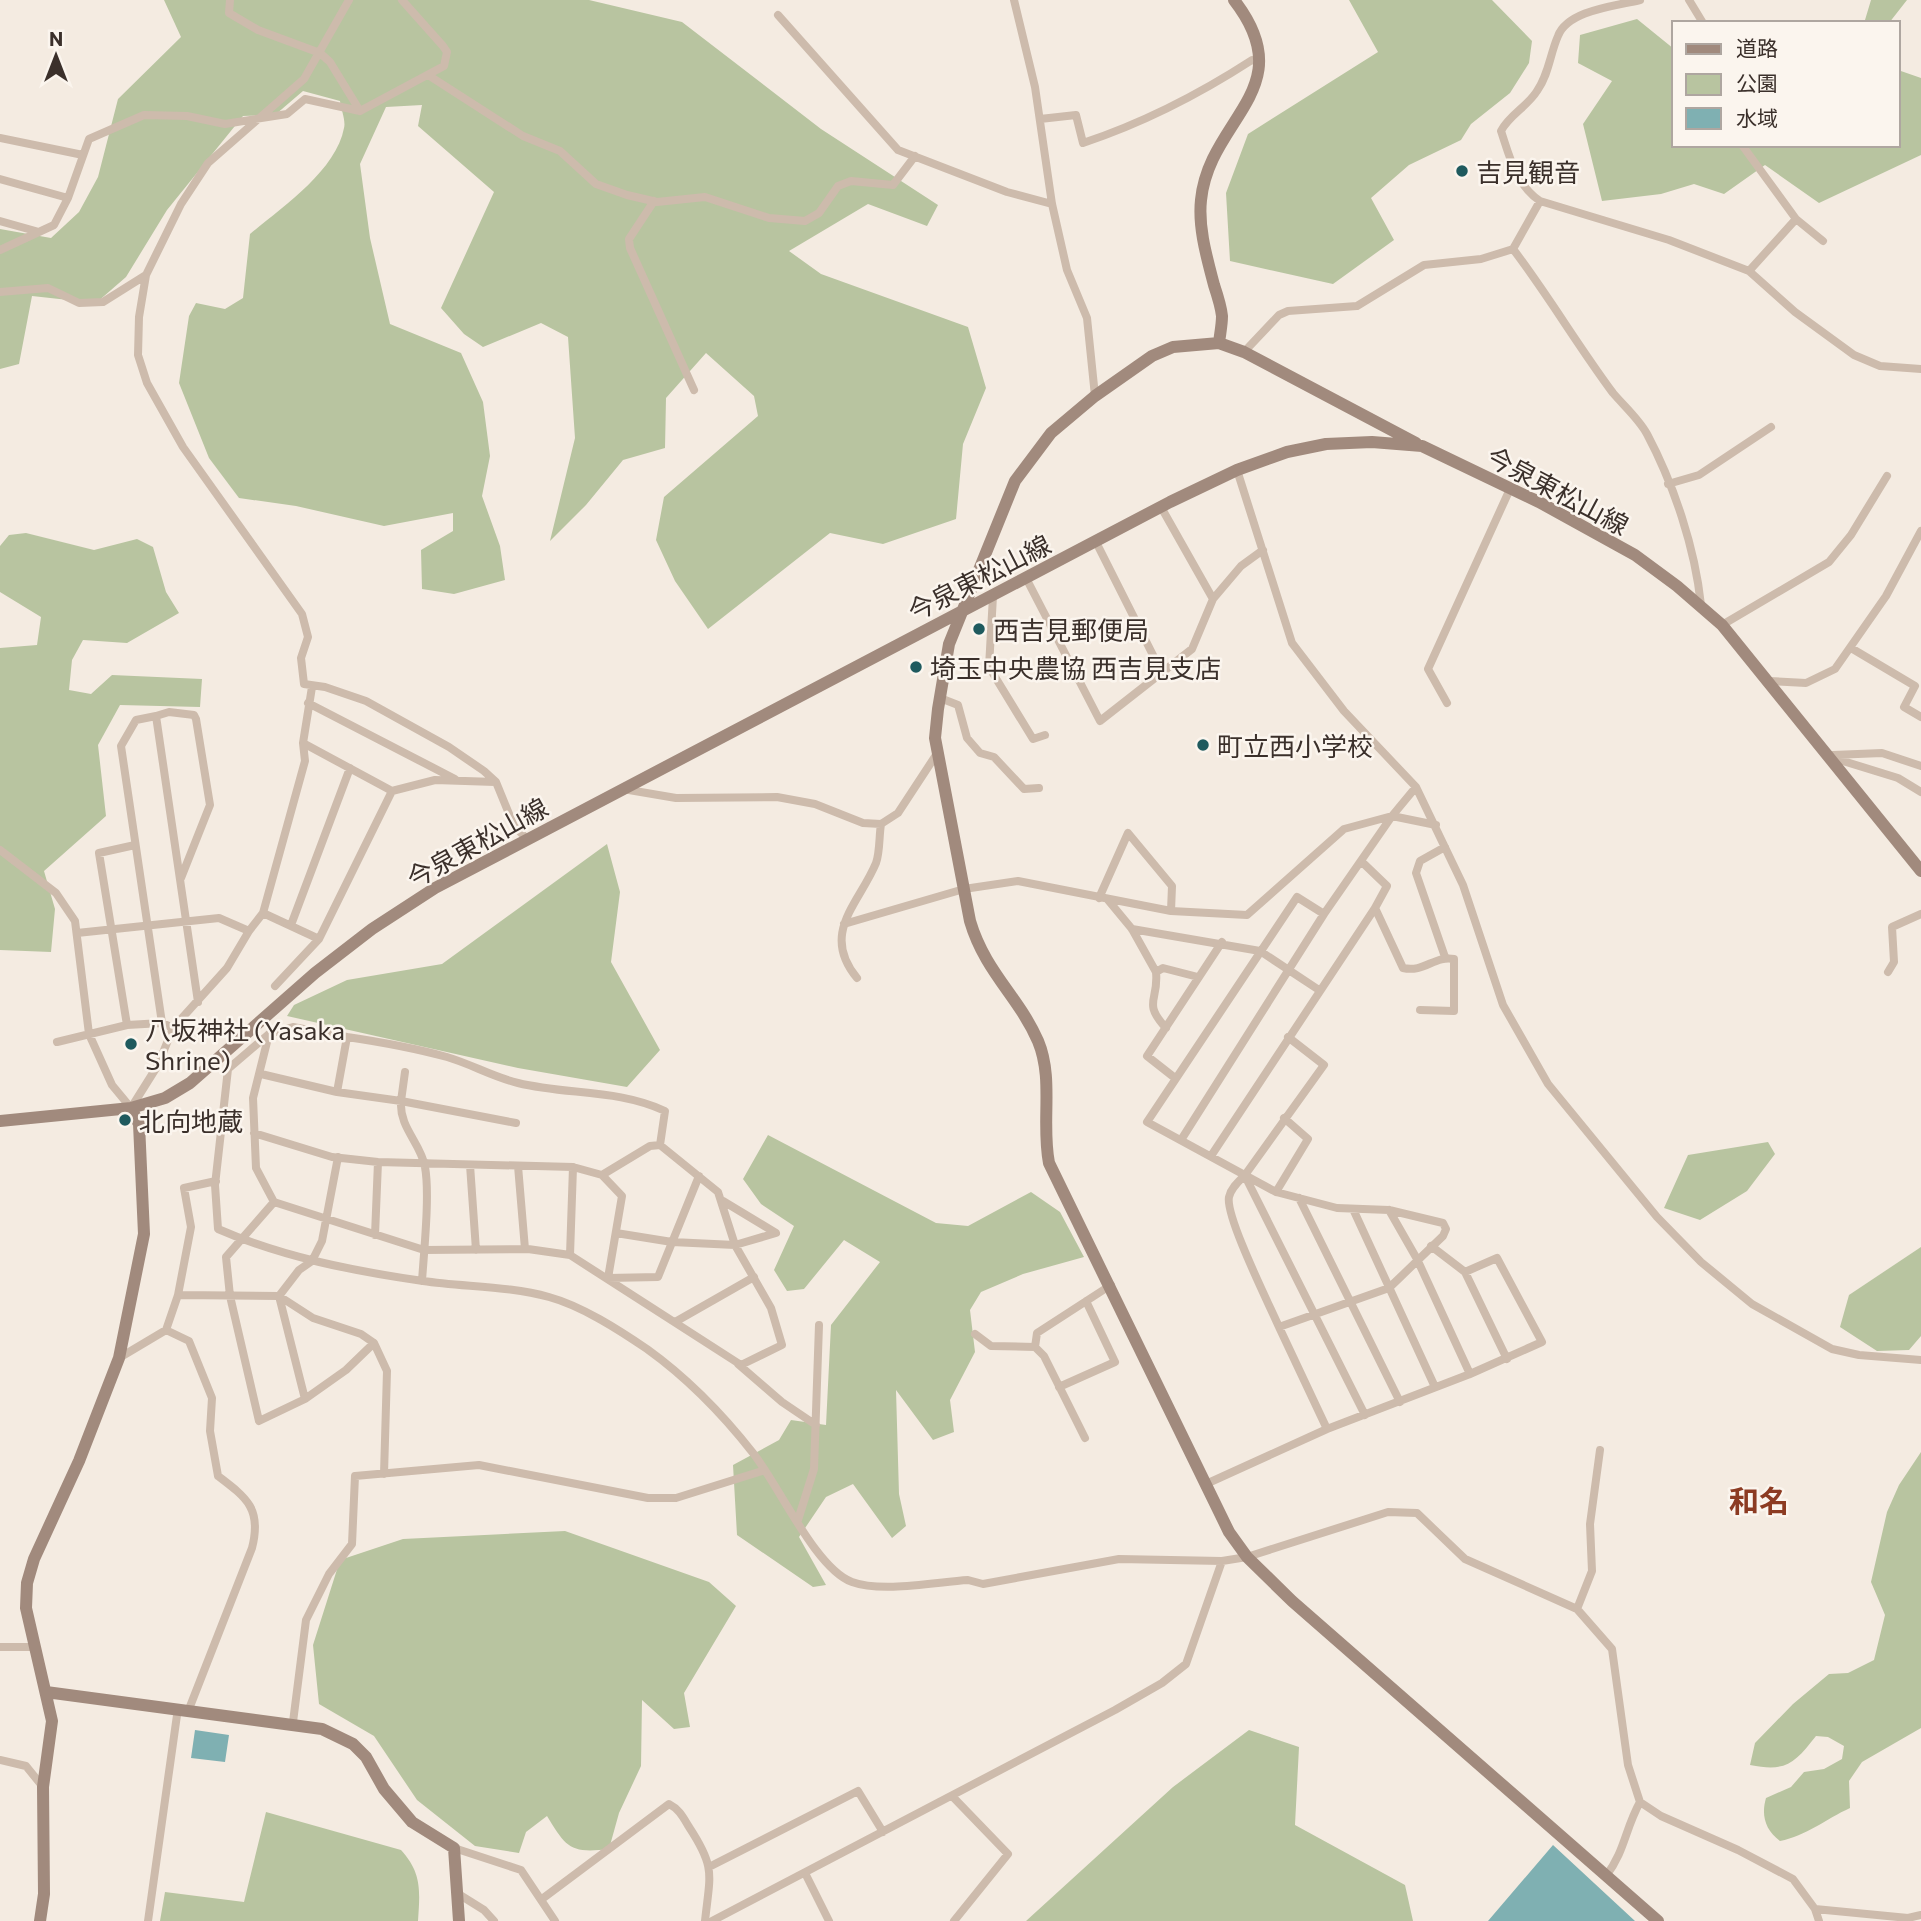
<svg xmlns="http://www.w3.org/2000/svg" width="1921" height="1921" font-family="Commissioner,'Noto Sans JP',sans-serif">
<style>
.green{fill:#b8c4a0}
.water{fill:#7fb0b2}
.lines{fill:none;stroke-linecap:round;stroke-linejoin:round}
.street{stroke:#cdbbac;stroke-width:8}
.secondary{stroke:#a18a7d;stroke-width:12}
.poi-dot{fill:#1f5a5e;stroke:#fbf5ee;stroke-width:2.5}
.labels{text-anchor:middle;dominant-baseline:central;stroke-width:5;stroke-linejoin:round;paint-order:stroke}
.poi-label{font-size:26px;fill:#3b302b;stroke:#fbf5ee;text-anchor:start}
.street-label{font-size:26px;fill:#3b302b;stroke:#fbf5ee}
.quarter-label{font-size:30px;font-weight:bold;fill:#8c3b22;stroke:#fbf5ee}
</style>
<rect width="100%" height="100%" fill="#f4ebe1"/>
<path class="green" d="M164,0H589L682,22L821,129L938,205L927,226L868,204L789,251L821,274L968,327L986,388L963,444L956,519L883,544L830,533L708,629L675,581L656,540L664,497L758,416L754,396L706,353L666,398L665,448L623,460L586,505L550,541L575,438L568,337L541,323L483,347L464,334L441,308L494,192L418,126L422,105L386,107L360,164L370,238L390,324L461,353L483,402L490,456L482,496L500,546L505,580L454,594L422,589L421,550L453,531V513L384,526L296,506L239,498L209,458L179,383L189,316L196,303L225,309L243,298L250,234C281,208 336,171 344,128C346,121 341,109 340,101L303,91L275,115L243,116L167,210L126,277L96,303L32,296L19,364L0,369V229L51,238L79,212L98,177L118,99L181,37Z
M1349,0H1492L1532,41L1529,63L1510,93L1471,124L1461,140L1409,165L1371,198L1394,240L1333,284L1230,261L1226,193L1248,134L1378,52Z
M1871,0H1907L1889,23H1851L1865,20Z
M1637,19L1674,49V145H1898V70L1921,78V155L1819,203L1765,165L1724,194L1694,184L1661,194L1602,201L1583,124L1612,81L1578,63L1580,35Z
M26,533L94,550L137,539L153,547L166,592L179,613L127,643L83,640L72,660L69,690L91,694L112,675L202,679L200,707L120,705L98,745L106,816L44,871L55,909L51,952L0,950V648L37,645L41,617L0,592V546L9,535Z
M607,844L620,892L611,962L660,1050L627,1087L518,1068L287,1016L294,1005L347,980L442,964Z
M768,1135L936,1223L968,1226L1031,1192L1060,1212L1084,1257L1023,1274L981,1292L970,1310L975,1352L950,1400L954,1432L933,1440L896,1390L899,1494L906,1526L892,1538L853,1484L826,1497L799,1537L826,1585L813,1587L737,1535L733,1465L779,1440L791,1420L826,1425L831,1325L880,1262L844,1240L804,1289L787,1291L774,1270L794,1226L761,1204L743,1179Z
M1768,1142L1775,1154L1747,1191L1700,1220L1664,1208L1688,1155Z
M1921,1247V1336L1909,1350L1877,1351L1840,1327L1849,1295Z
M1921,1452V1728L1862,1762L1849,1781L1850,1808C1826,1819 1806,1836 1780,1841C1765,1830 1761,1815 1766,1798L1791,1787L1804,1772L1824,1769L1842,1759L1844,1746L1828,1737L1816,1736C1794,1764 1786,1772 1750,1765L1755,1743L1793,1704L1829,1674L1848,1673L1874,1660L1885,1615L1871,1582L1887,1512L1899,1485Z
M565,1531L709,1582L736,1606L684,1693L690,1727L674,1729L642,1700L641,1766L619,1813L609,1849C570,1854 566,1847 547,1816L526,1832L519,1853L475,1846L417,1800L374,1736L319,1704L313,1645L340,1560L403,1539Z
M1249,1730L1299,1747L1295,1825L1405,1885L1413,1921H1026L1173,1787Z
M266,1812L401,1850C422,1873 420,1891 418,1921H160L165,1892L244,1902Z"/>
<path class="water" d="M195,1730L229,1735L225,1762L191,1758Z
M1553,1845L1635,1921H1488Z"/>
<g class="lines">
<path class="street" d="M230,0L229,13L258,30L320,53L330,62L360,111L444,66L447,52L443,46L402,0
M349,0L304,79L208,163L181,204L146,275L139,317L138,355L147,383L183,447L302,614L308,637L301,658L304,684L325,687L366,701L449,747L484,771L496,782L514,826L528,840
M1014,0L1035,87L1052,204L1067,270L1087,318L1095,396
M1640,0C1616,6 1568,10 1558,36C1550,54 1549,74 1537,91C1527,107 1509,115 1501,131C1510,158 1516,185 1540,201L1669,240L1749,271L1795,312L1854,355L1880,366L1921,369
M1689,0L1703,23
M778,15L898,150L1007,192L1052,204
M428,75L523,136L560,151L596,184L627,195L657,202L705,197L769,218L805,221L819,213L838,186L851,181L893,185L915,156
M1040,119L1076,115L1083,143C1143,123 1198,95 1252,60L1260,63
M0,138L83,155
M1742,145L1796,219L1749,271
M0,179L68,198
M654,201L629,239L630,248L694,390
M1796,219L1823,241
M0,221L39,232
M1513,249C1548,295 1578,346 1613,393C1624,406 1639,419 1647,434C1674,485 1695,548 1701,605
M0,250L54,225L68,198L89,139L144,115L187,116L225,124L287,114L305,99L360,111
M0,292L48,288L79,303L103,302L146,275
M1244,352L1279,315L1288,311L1357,306L1424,265L1481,259L1513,249L1540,201
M1237,470L1292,643L1344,711L1416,787L1463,885L1503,1005L1548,1084L1657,1217L1701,1262L1752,1304L1832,1349L1859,1355L1921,1360
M1668,484L1699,475L1771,427
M1161,507L1213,599
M1096,542L1162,673
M1026,578L1100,721L1192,649L1213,599L1241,566L1263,550
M993,596L989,667L1033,739L1045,735
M1722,625L1829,562L1851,535L1887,476
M1851,648L1915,686L1904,707L1921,717
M1769,681L1806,683L1835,669L1886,596L1921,531
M312,687L303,743L392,791L435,780L495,782
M940,698L958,705L967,738L980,753L994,757L1024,789L1039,788
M308,703L455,779
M1447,703L1428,669L1510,489
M156,716L136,720L121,746L162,1023L173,1028
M1833,755L1882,753L1921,766
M1830,757L1898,778L1921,792
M623,789L676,798L777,797L815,804L863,823L881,824L898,813L938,752
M0,850L56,893L75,921L89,1034L112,1085L131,1108L158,1065L173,1028L227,968L249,931L219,918L77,933
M1362,862L1387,886L1375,908L1403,968C1424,973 1435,955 1454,959V1011L1420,1010
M181,878L210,805L196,719L194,715L169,712L156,716L198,1002
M1099,898L1128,833L1172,886L1171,911
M1108,900L1132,929L1156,972L1163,968L1198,977
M263,913L319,939L275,986
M844,924L964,889L1018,881L1171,911L1247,915L1344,829L1392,816L1416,787
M291,925L350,768
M1132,929L1260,951L1319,990
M249,931L263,913L305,761L303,743
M319,939L392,791
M1445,957L1416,873L1420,861L1445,847
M1156,972C1159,1001 1142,1002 1166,1028
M1888,972L1894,962L1892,927L1921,914
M857,978C820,933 859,904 876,863C880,852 879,836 881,824
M127,1025L99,853L135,845
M269,1034L293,1027L347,1037
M1288,1037L1324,1065L1245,1175C1239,1181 1231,1188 1229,1197C1225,1216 1269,1304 1279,1327L1389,1288L1443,1236L1446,1229L1443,1223L1389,1210L1337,1208L1276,1192L1147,1122L1297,897L1324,914
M57,1042L127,1025L162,1023
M405,1072L401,1101L516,1123
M261,1074L337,1092L401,1101C399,1128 421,1143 425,1167C430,1194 424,1251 422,1281
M1175,1078L1147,1056L1222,942
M337,1092L347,1037C381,1042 414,1048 447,1057C471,1064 493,1077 518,1083C567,1095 618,1089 665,1111L660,1145
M254,1133L332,1157L378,1162L573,1167L602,1175L622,1196L608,1278
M1181,1140L1324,914L1392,816L1436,825
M1211,1156L1375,908
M338,1157L322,1241L312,1261L299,1270L279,1296L305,1399L346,1370L374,1343
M470,1165L476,1250
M518,1166L525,1249
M1246,1178L1365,1415
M216,1181L184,1188L191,1227L178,1295L279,1296L313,1318L361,1334L374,1343L387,1371L384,1474
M1276,1192L1308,1139L1284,1118
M1299,1198L1400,1402
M274,1202L424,1250L528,1249L570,1255L741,1365L782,1345L771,1308L735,1245L718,1192L660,1145L650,1146L602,1175
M1353,1209L1435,1387
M1389,1210L1417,1259L1470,1374
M616,1233L672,1242L735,1245L776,1233L723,1201
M375,1235L378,1162
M1431,1246L1465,1272L1507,1359
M570,1255L573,1167
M608,1278L658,1277L699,1176
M675,1322L754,1277
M1279,1327L1327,1429
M166,1330L178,1295
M975,1334L991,1346L1035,1347L1044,1356L1085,1438
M1035,1347L1037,1333L1111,1285
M119,1358L166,1330L189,1341L212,1398L210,1431L218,1476C247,1498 262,1509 252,1548L189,1709
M738,1364L782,1402L816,1425
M1059,1387L1115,1362L1086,1301
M305,1399L259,1421L230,1296L226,1257L274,1202L256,1168L253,1098L269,1034L228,1069L215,1185L218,1229C282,1257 353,1271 423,1281C464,1287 509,1286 549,1297C582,1306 619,1330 647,1349C686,1377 724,1416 753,1453C779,1486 816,1569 852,1582C882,1593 936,1582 968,1580L983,1584L1119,1559L1222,1561L1247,1557L1388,1512L1417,1513L1465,1559L1577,1609L1612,1649L1628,1765L1640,1802L1661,1816L1738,1850L1793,1879L1815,1909L1819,1921
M1206,1484L1327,1429L1470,1374L1542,1342L1497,1258L1465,1272
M798,1520L814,1469L819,1325
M1577,1609L1592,1571L1590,1524L1600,1450
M0,1647H34
M293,1722L306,1620L329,1574L352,1544L355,1476L479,1465L648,1498H676L765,1470
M0,1760L26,1766L43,1787
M952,1796L1008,1854L954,1921
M454,1848L521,1870L555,1921
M709,1867L858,1791L883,1832
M805,1873L829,1921
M1606,1876C1625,1851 1625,1829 1640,1802
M460,1895L484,1910L494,1921
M542,1899L669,1804C679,1809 683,1817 689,1827C716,1868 710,1874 705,1921
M1815,1909L1908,1918L1921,1915
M148,1921L178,1708
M712,1921L1115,1710L1162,1683L1186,1664L1222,1561"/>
<path class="secondary" d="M1219,343C1220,334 1222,325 1222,316C1221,306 1217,294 1214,285C1207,258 1198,228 1201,200C1209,118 1303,89 1234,0
M1416,443L1244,352L1219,343L1173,347L1152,356L1095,396L1051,433L1015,481L949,644L938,709L935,738L970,921C985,972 1019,997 1038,1041C1054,1079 1041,1123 1049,1163L1229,1532L1247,1557L1292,1601L1658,1921
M0,1121L131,1108L165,1098L190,1083L315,973L372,929L435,888L1170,502L1237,470L1287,452L1326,444L1372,442L1422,446L1539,502L1635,555L1677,586L1722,625L1921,871
M46,1692L322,1729L353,1744L366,1757L384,1789L412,1822L454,1848L459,1921
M40,1921L44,1894L43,1787L52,1721L26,1608L27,1583L34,1559L79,1461L119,1358L144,1234L139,1124L131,1108"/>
</g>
<g class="poi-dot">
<circle cx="1462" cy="171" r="7"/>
<circle cx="979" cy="629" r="7"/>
<circle cx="916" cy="667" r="7"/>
<circle cx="1203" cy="745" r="7"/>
<circle cx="131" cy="1044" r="7"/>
<circle cx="125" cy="1120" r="7"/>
</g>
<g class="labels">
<g class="poi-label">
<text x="1476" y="171">吉見観音</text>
<text x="993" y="629">西吉見郵便局</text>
<text x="930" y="667">埼玉中央農協 西吉見支店</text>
<text x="1217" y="745">町立西小学校</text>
<text x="145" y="1029">八坂神社 (Yasaka<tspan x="145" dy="30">Shrine)</tspan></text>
<text x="139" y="1120">北向地蔵</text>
</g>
<g class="street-label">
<text transform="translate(1558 490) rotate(28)">今泉東松山線</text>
<text transform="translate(979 577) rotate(-27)">今泉東松山線</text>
<text transform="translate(477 842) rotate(-29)">今泉東松山線</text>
</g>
<g class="quarter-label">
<text x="1759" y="1499">和名</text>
</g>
</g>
<rect x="1672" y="21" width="228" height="126" fill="#fbf5ee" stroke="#aea6a0" stroke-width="2"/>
<rect x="1686" y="44" width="35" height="10" fill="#a18a7d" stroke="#aea6a0" stroke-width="2"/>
<text x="1736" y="56" font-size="21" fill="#3b302b">道路</text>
<rect x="1686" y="74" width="35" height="21" fill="#b8c4a0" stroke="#aea6a0" stroke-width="2"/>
<text x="1736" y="91" font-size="21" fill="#3b302b">公園</text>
<rect x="1686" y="108" width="35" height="21" fill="#7fb0b2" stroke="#aea6a0" stroke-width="2"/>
<text x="1736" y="126" font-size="21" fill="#3b302b">水域</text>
<g transform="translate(56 56)" stroke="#fbf5ee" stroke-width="5" paint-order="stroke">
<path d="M0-5L12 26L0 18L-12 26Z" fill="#3b302b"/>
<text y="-10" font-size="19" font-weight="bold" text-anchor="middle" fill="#3b302b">N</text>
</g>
</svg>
